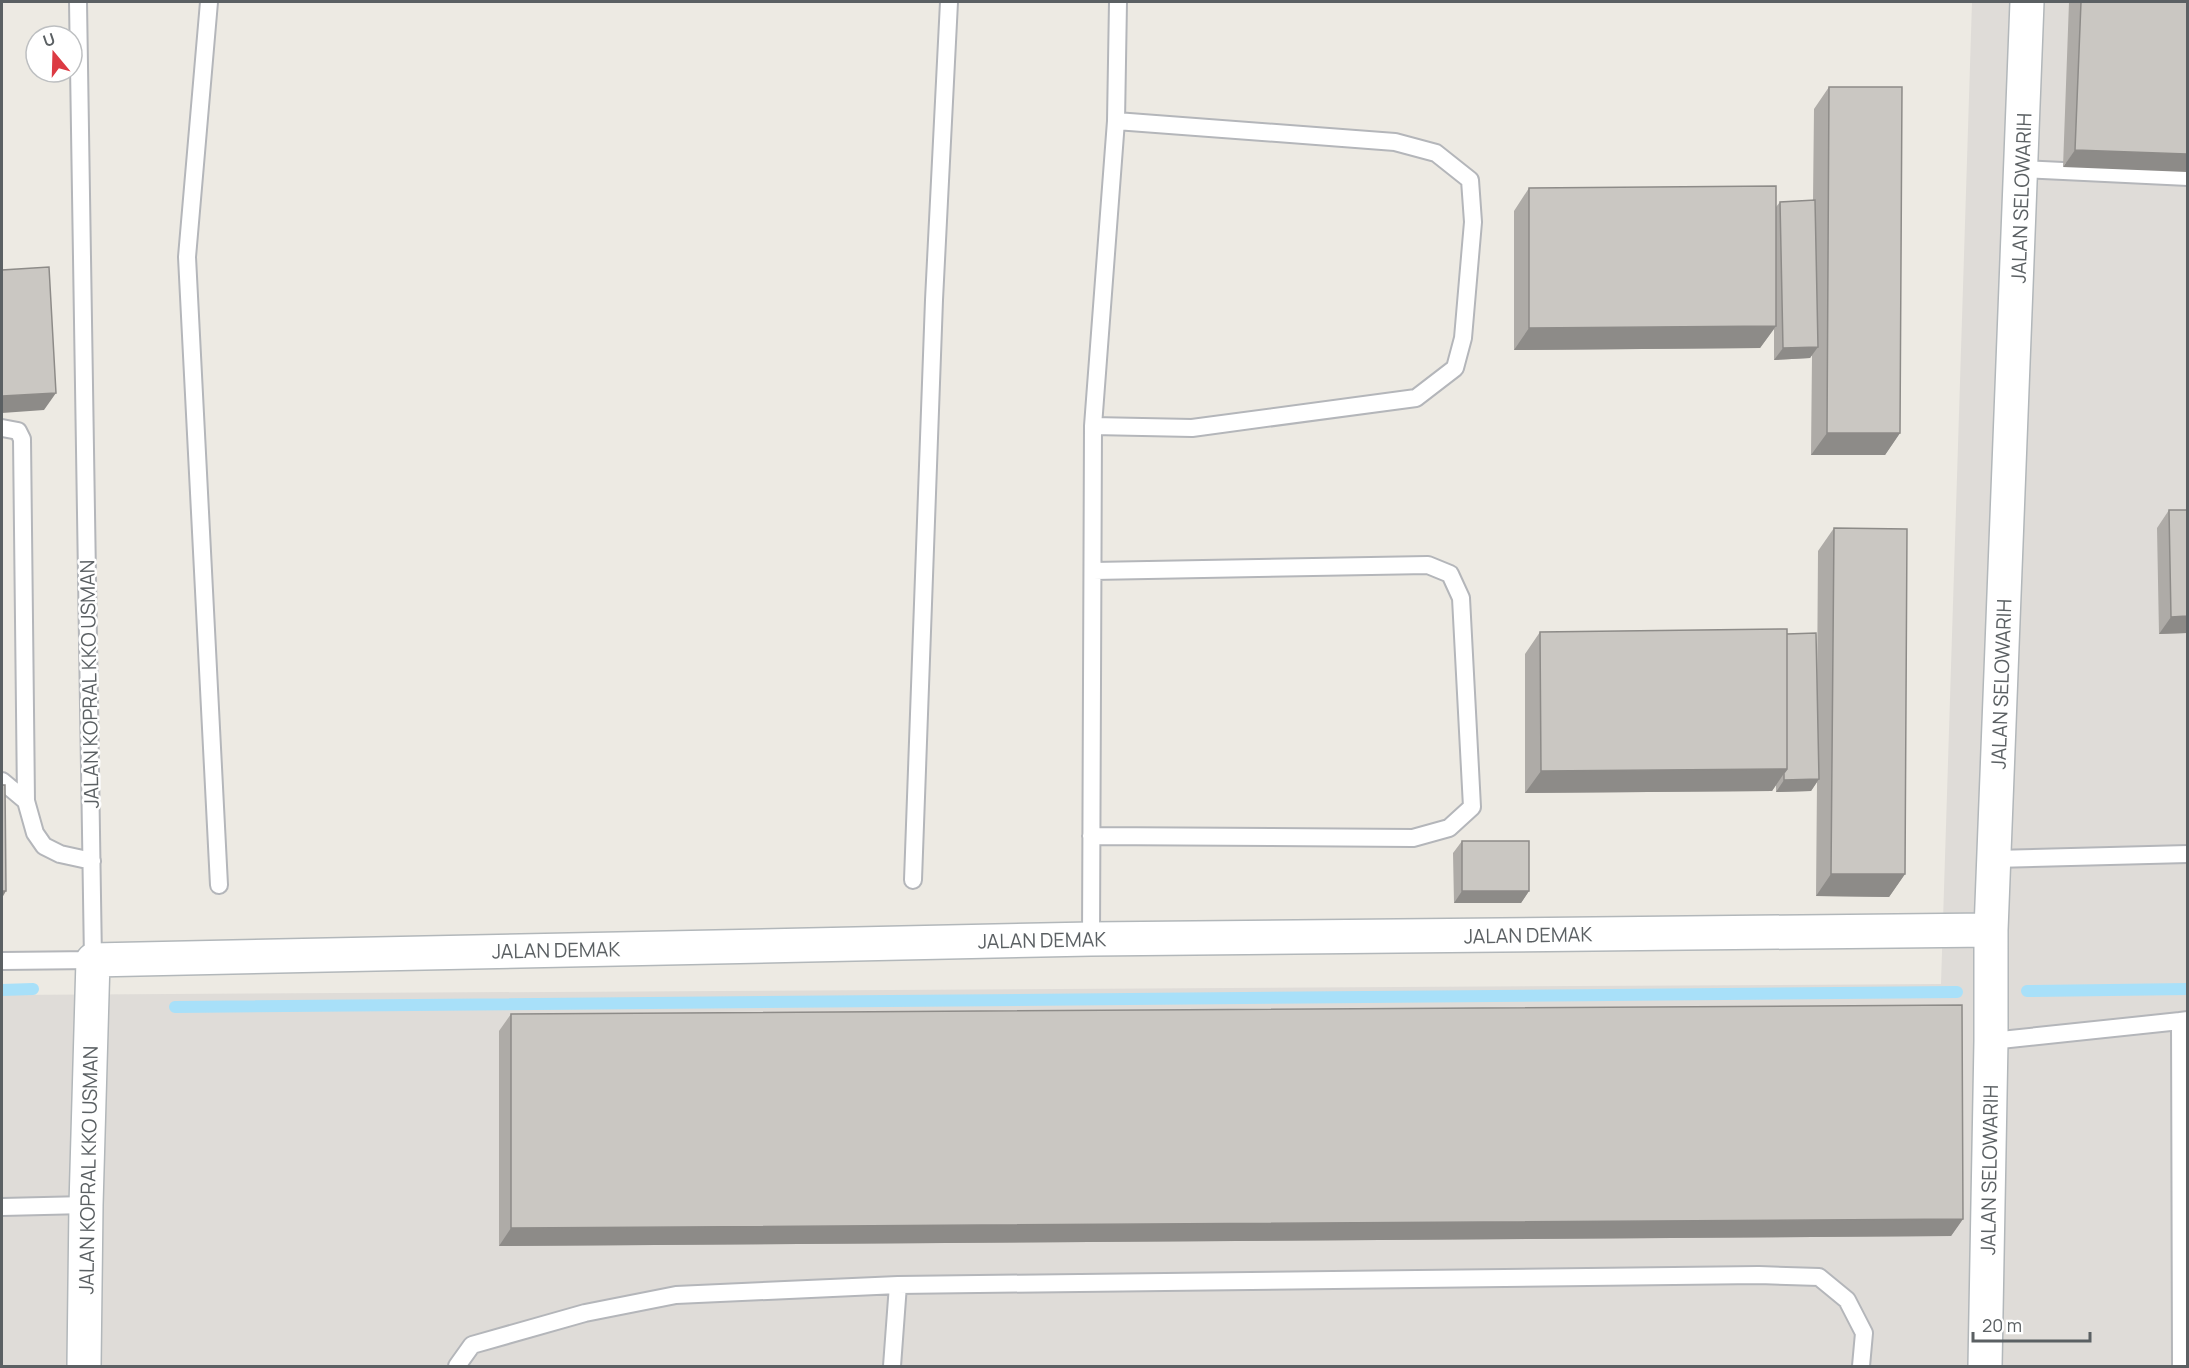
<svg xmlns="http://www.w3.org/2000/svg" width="2189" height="1368" font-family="Manrope,sans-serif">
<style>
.industrial{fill:#dfdcd8}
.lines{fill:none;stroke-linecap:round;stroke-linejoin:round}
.stream{stroke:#a8e0f9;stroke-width:12}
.lane-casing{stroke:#b4b6ba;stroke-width:20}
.secondary-casing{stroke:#b2b7ba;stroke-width:36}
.lane{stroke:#fff;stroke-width:16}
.secondary{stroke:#fff;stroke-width:33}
.wall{fill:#aeaba7}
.shaded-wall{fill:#8d8b88}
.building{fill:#cac7c2;stroke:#8d8b88;stroke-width:1.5}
.labels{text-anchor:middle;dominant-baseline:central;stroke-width:5;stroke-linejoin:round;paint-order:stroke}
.street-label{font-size:20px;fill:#5b6063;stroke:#fff}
</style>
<rect width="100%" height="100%" fill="#edeae3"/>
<path class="industrial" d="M1972,2H2187V1366H2V995L1941,984Z"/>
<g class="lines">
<path class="stream" d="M2,990L33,989
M2027,991L2188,989
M175,1007L1957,992"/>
<defs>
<path id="lane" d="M209,2L187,257L219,885
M2022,169L2188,177
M1093,426L1192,428L1416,398L1455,368L1463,338L1473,222L1470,180L1436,153L1395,142L1116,121
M2,428L18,431L22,439L26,801
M2,781L26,801L35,833L44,846L60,854L92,861
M1091,836L1413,838L1449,828L1472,807L1461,598L1450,574L1428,565L1093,571
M1994,859L2188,854
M913,880L934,300L949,2
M1091,939L1093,426L1116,121L1118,2
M2,961L93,960L78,2
M1991,1041L2180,1021
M2,1207L86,1205
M457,1366L472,1345L585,1313L676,1295L898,1285L1759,1275L1819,1277L1847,1300L1864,1333L1861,1366
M892,1366L898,1285
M2181,1366L2180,1021L2188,1020"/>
<path id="secondary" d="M84,1366L86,1205L93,960L1091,939L1991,930
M1985,1366L1991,1041V930L2027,2"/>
</defs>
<use href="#lane" class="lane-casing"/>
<use href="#secondary" class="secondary-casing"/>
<use href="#lane" class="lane"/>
<use href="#secondary" class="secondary"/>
</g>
<path class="wall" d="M2069,2H2187L2063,167Z
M1829,87L1900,433L1885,455H1811L1812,355L1810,358L1774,360V329L1760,348L1514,350V211L1529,188L1776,207L1780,202L1813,200L1814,109Z
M2169,510L2187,633L2159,634L2157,528Z
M1834,528L1905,874L1889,897L1816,896L1817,782L1811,791L1776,792V785L1772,791L1525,793V654L1540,632L1787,634L1817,693L1818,551Z
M1462,841L1529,891L1521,903H1454L1453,853Z
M511,1014L1963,1219L1951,1236L499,1246V1031Z"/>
<path class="shaded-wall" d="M2075,150L2187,154V172L2063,167Z
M1776,326L1760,348L1514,350L1529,328Z
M1818,347L1810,358L1774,360L1783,348Z
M56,393L44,410L2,413V396Z
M1827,433H1900L1885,455H1811Z
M2187,616V633L2159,634L2171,617Z
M1787,769L1772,791L1525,793L1541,771Z
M1819,779L1811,791L1776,792L1784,780Z
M1831,874H1905L1889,897L1816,896Z
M2,891H6L2,898Z
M1462,891H1529L1521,903H1454Z
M1963,1219L1951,1236L499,1246L511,1228Z"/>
<path class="building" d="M2081,2H2187V154L2075,150Z
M1829,87H1902L1900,433H1827Z
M1776,186V326L1529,328V188Z
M1815,200L1818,347L1783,348L1780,202Z
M49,267L56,393L2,396V270Z
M2169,510H2187V616L2171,617Z
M1834,528L1907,529L1905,874H1831Z
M1787,629V769L1541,771L1540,632Z
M1816,633L1819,779L1784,780V773L1787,769V634Z
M2,785H5L6,891H2Z
M1462,841H1529V891H1462Z
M1962,1005L1963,1219L511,1228V1014Z"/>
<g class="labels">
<g class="street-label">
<text transform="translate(2021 198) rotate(-88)">JALAN SELOWARIH</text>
<text transform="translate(89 684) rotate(-91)">JALAN KOPRAL KKO USMAN</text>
<text transform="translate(2001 684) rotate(-88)">JALAN SELOWARIH</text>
<text transform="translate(1528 935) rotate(-1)">JALAN DEMAK</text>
<text transform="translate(1042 940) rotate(-1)">JALAN DEMAK</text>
<text transform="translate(556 950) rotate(-1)">JALAN DEMAK</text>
<text transform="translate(88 1170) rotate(-89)">JALAN KOPRAL KKO USMAN</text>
<text transform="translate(1989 1170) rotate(-89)">JALAN SELOWARIH</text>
</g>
</g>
<rect width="2189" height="1368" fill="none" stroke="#5b6063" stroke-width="6"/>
<g transform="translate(54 54) rotate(341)"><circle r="28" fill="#ffffff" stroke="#bdbfc1" stroke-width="1.5"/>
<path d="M0-4.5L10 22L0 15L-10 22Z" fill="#dc3a43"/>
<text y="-9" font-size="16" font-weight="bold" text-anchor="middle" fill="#5b6063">U</text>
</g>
<path d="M1973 1332v9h117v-9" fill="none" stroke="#5b6063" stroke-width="3"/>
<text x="1982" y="1332" font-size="18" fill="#5b6063" stroke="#ffffff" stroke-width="4.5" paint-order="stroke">20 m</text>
</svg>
